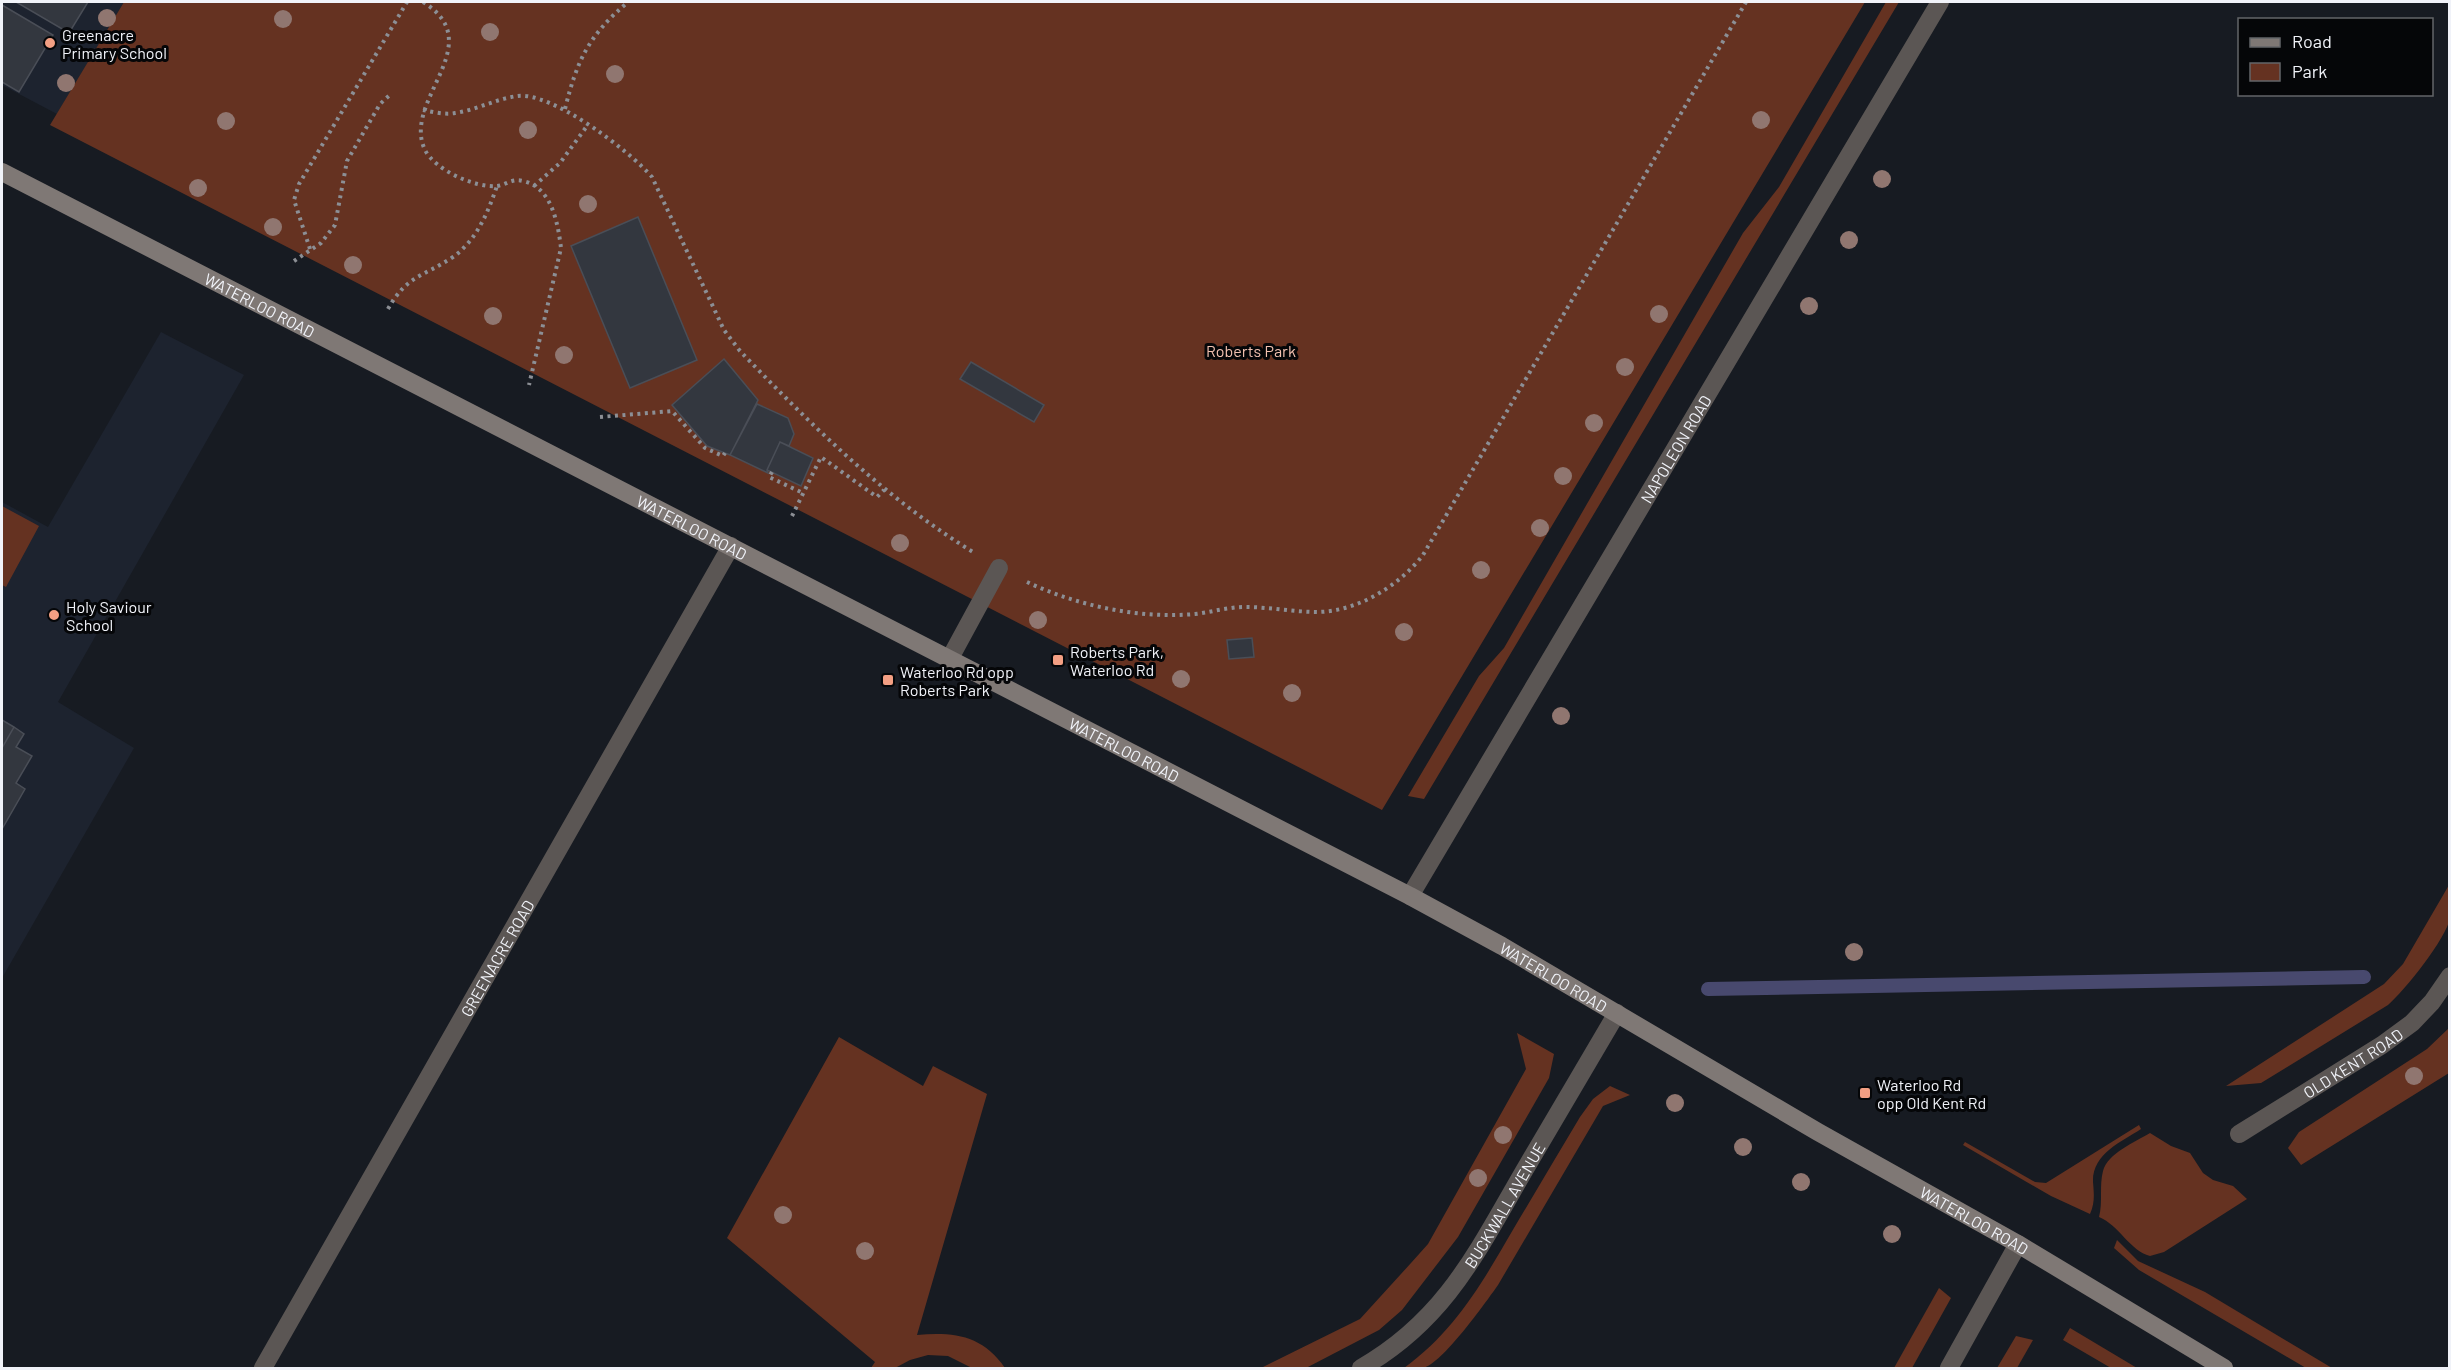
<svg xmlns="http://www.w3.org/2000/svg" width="2451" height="1370" font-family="Barlow,sans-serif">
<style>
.built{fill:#1d232f}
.green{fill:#653221}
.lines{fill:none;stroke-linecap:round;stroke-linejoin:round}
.stream{stroke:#48496e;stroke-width:14}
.building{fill:#33373f;stroke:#4a4e57;stroke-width:1.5}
.path{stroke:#8c8f95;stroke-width:4;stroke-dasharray:3 4.5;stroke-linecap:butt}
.lane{stroke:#5b5654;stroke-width:18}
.street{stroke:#5b5654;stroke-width:18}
.secondary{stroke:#7f7875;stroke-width:18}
.tree{fill:#907670}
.poi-dot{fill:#f39f83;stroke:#050608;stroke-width:2}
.labels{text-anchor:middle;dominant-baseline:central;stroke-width:6;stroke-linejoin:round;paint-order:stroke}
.poi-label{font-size:16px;fill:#f1f3f9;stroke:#050608;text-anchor:start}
.street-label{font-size:16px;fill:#f1f3f9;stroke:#050608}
.park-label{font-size:16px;fill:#f3c1b0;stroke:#050608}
</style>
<rect width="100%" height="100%" fill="#171b22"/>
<path class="built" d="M2,2H124L57,114L2,85Z
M161,332L244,375L58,702L134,748L2,978V502L48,527Z"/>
<path class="green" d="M124,2H1865L1382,810L50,125Z
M1886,2H1899L1424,799L1408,796L1479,676L1504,648L1743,233L1779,187Z
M2,506L39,526L6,587L2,585Z
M2449,885C2450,895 2451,907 2450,918C2446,939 2405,990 2388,1005L2261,1083L2226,1086L2384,984L2403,964Z
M2449,1028V1073L2301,1165L2288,1148L2299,1132L2427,1049Z
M1517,1033L1554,1054L1549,1078L1458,1237L1402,1310L1379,1330L1306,1368H1261L1360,1319L1411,1263L1428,1244L1526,1069Z
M839,1037L923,1086L933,1066L987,1094L917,1335C954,1332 982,1335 1005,1368H972L948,1356L928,1355L910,1360L895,1368H871L875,1362L727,1238Z
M1610,1086L1630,1095L1603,1106L1498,1285C1486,1302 1442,1364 1423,1368C1417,1370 1409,1369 1404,1368C1456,1330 1482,1283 1514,1228C1536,1191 1558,1154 1580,1117L1593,1099Z
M2139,1125L2141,1129C2121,1142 2092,1154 2093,1182C2094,1194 2095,1203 2090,1214L2051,1196L1963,1145L1965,1142L2035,1182L2046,1183Z
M2150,1133L2171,1146L2190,1153L2203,1173L2213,1180L2233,1186L2247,1199L2164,1252L2150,1256C2130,1251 2119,1225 2099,1217C2103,1202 2099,1186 2103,1171C2108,1153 2135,1142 2150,1133Z
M2117,1240L2138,1261L2205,1292L2332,1368H2306L2139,1270L2114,1248Z
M1939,1288L1951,1298L1912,1368H1894Z
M2070,1328L2137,1368H2111L2063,1340Z
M2016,1336L2033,1340L2017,1368H1997Z"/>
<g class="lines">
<path class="stream" d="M1708,989L2364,977"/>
</g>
<path class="building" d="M16,2H88L69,33Z
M2,5L53,35L19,92L2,82Z
M638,217L697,360L630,388L571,246Z
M724,359L758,400L730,455L707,446L672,405Z
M971,362L1044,405L1034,422L960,379Z
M757,404L788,418L794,434L789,446L780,442L767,470L768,473L730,455Z
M780,442L813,458L801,486L767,470Z
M1252,638L1254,657L1229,659L1227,640Z
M2,720L14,727L2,748Z
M14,727L24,734L16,747L32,756L16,783L25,789L2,829V748Z"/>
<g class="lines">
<path class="path" d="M423,2C491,44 401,100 425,150C435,170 475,188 497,186C506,185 512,178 523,181C552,187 558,224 561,248L529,385
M565,109C577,60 589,35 628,2
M423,110C433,112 445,115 455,113C476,110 496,99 517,96C551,91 630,151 652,177L724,330L740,351C811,425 885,498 973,552
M534,186L560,163L587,126
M310,249L294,200L299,184L407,2
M294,261L321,243L335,225L347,161L380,104L392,93
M388,309C407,275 423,277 453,257C477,240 488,212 497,186
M600,417L672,411L705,448L723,456L725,453
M772,472L769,477L803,493
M792,516L821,457L877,497L884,490
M1027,582C1078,606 1139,619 1195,614C1212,612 1228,607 1245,607C1269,607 1294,612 1318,612C1358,611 1399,586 1423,555L1746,2"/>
<path class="lane" d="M949,660L999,568"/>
<g class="street">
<path id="s1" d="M1410,896L1940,2"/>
<path id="s2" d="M2239,1134L2382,1045L2412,1023L2432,1002L2450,976"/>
<path id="s3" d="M263,1368L731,546"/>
<path id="s4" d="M1361,1368C1445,1320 1477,1252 1524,1171C1555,1118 1586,1066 1617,1013"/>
<path d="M1949,1368L2018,1244"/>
</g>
<path class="secondary" id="s5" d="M2,172L1410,896L1502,946L1818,1132L2018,1244L2224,1368"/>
</g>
<g class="tree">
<circle cx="107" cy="18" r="9"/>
<circle cx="283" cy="19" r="9"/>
<circle cx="490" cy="32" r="9"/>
<circle cx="615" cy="74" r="9"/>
<circle cx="66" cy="83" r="9"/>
<circle cx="1761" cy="120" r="9"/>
<circle cx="226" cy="121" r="9"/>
<circle cx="528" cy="130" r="9"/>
<circle cx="1882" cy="179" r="9"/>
<circle cx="198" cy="188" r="9"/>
<circle cx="588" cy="204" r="9"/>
<circle cx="273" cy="227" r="9"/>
<circle cx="1849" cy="240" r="9"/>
<circle cx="353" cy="265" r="9"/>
<circle cx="1809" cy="306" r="9"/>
<circle cx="1659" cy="314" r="9"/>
<circle cx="493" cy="316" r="9"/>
<circle cx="564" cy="355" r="9"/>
<circle cx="1625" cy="367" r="9"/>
<circle cx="1594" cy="423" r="9"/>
<circle cx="1563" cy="476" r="9"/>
<circle cx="1540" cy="528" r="9"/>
<circle cx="900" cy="543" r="9"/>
<circle cx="1481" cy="570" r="9"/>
<circle cx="1038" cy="620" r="9"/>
<circle cx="1404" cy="632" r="9"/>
<circle cx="1181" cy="679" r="9"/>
<circle cx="1292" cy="693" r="9"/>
<circle cx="1561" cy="716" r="9"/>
<circle cx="1854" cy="952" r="9"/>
<circle cx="2414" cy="1076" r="9"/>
<circle cx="1675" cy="1103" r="9"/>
<circle cx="1503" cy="1135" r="9"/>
<circle cx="1743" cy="1147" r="9"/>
<circle cx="1478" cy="1178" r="9"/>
<circle cx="1801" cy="1182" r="9"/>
<circle cx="783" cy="1215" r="9"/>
<circle cx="1892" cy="1234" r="9"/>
<circle cx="865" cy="1251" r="9"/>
</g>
<g class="poi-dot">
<circle cx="50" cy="43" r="6"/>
<circle cx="54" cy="615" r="6"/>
<rect x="1052" y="654" width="12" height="12" rx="3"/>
<rect x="882" y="674" width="12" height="12" rx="3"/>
<rect x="1859" y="1087" width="12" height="12" rx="3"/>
</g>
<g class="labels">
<g class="poi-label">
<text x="62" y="34">Greenacre<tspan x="62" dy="18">Primary School</tspan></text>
<text x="66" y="606">Holy Saviour<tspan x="66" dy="18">School</tspan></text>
<text x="1070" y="651">Roberts Park,<tspan x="1070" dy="18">Waterloo Rd</tspan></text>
<text x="900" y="671">Waterloo Rd opp<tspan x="900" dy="18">Roberts Park</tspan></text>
<text x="1877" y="1084">Waterloo Rd<tspan x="1877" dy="18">opp Old Kent Rd</tspan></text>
</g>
<g class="street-label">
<text stroke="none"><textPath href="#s5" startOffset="290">WATERLOO ROAD</textPath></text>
<text stroke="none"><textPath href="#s1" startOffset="520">NAPOLEON ROAD</textPath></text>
<text stroke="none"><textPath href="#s5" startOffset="776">WATERLOO ROAD</textPath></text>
<text stroke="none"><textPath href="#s5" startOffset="1262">WATERLOO ROAD</textPath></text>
<text stroke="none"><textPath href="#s3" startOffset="472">GREENACRE ROAD</textPath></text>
<text stroke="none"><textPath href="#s5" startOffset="1748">WATERLOO ROAD</textPath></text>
<text stroke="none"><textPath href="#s2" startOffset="134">OLD KENT ROAD</textPath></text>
<text stroke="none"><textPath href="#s4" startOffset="220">BUCKWALL AVENUE</textPath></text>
<text stroke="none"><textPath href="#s5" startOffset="2234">WATERLOO ROAD</textPath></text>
</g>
<g class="park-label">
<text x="1251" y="350">Roberts Park</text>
</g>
</g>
<rect width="2451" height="1370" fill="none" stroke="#f1f3f9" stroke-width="6"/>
<rect x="2238" y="18" width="195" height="78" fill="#050608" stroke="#636568" stroke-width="1.5"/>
<rect x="2250" y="38" width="30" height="9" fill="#7f7875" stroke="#636568" stroke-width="1.5"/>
<text x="2292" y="48" font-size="18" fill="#f1f3f9">Road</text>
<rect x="2250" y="63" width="30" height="18" fill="#653221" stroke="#636568" stroke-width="1.5"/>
<text x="2292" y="78" font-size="18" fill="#f1f3f9">Park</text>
</svg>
